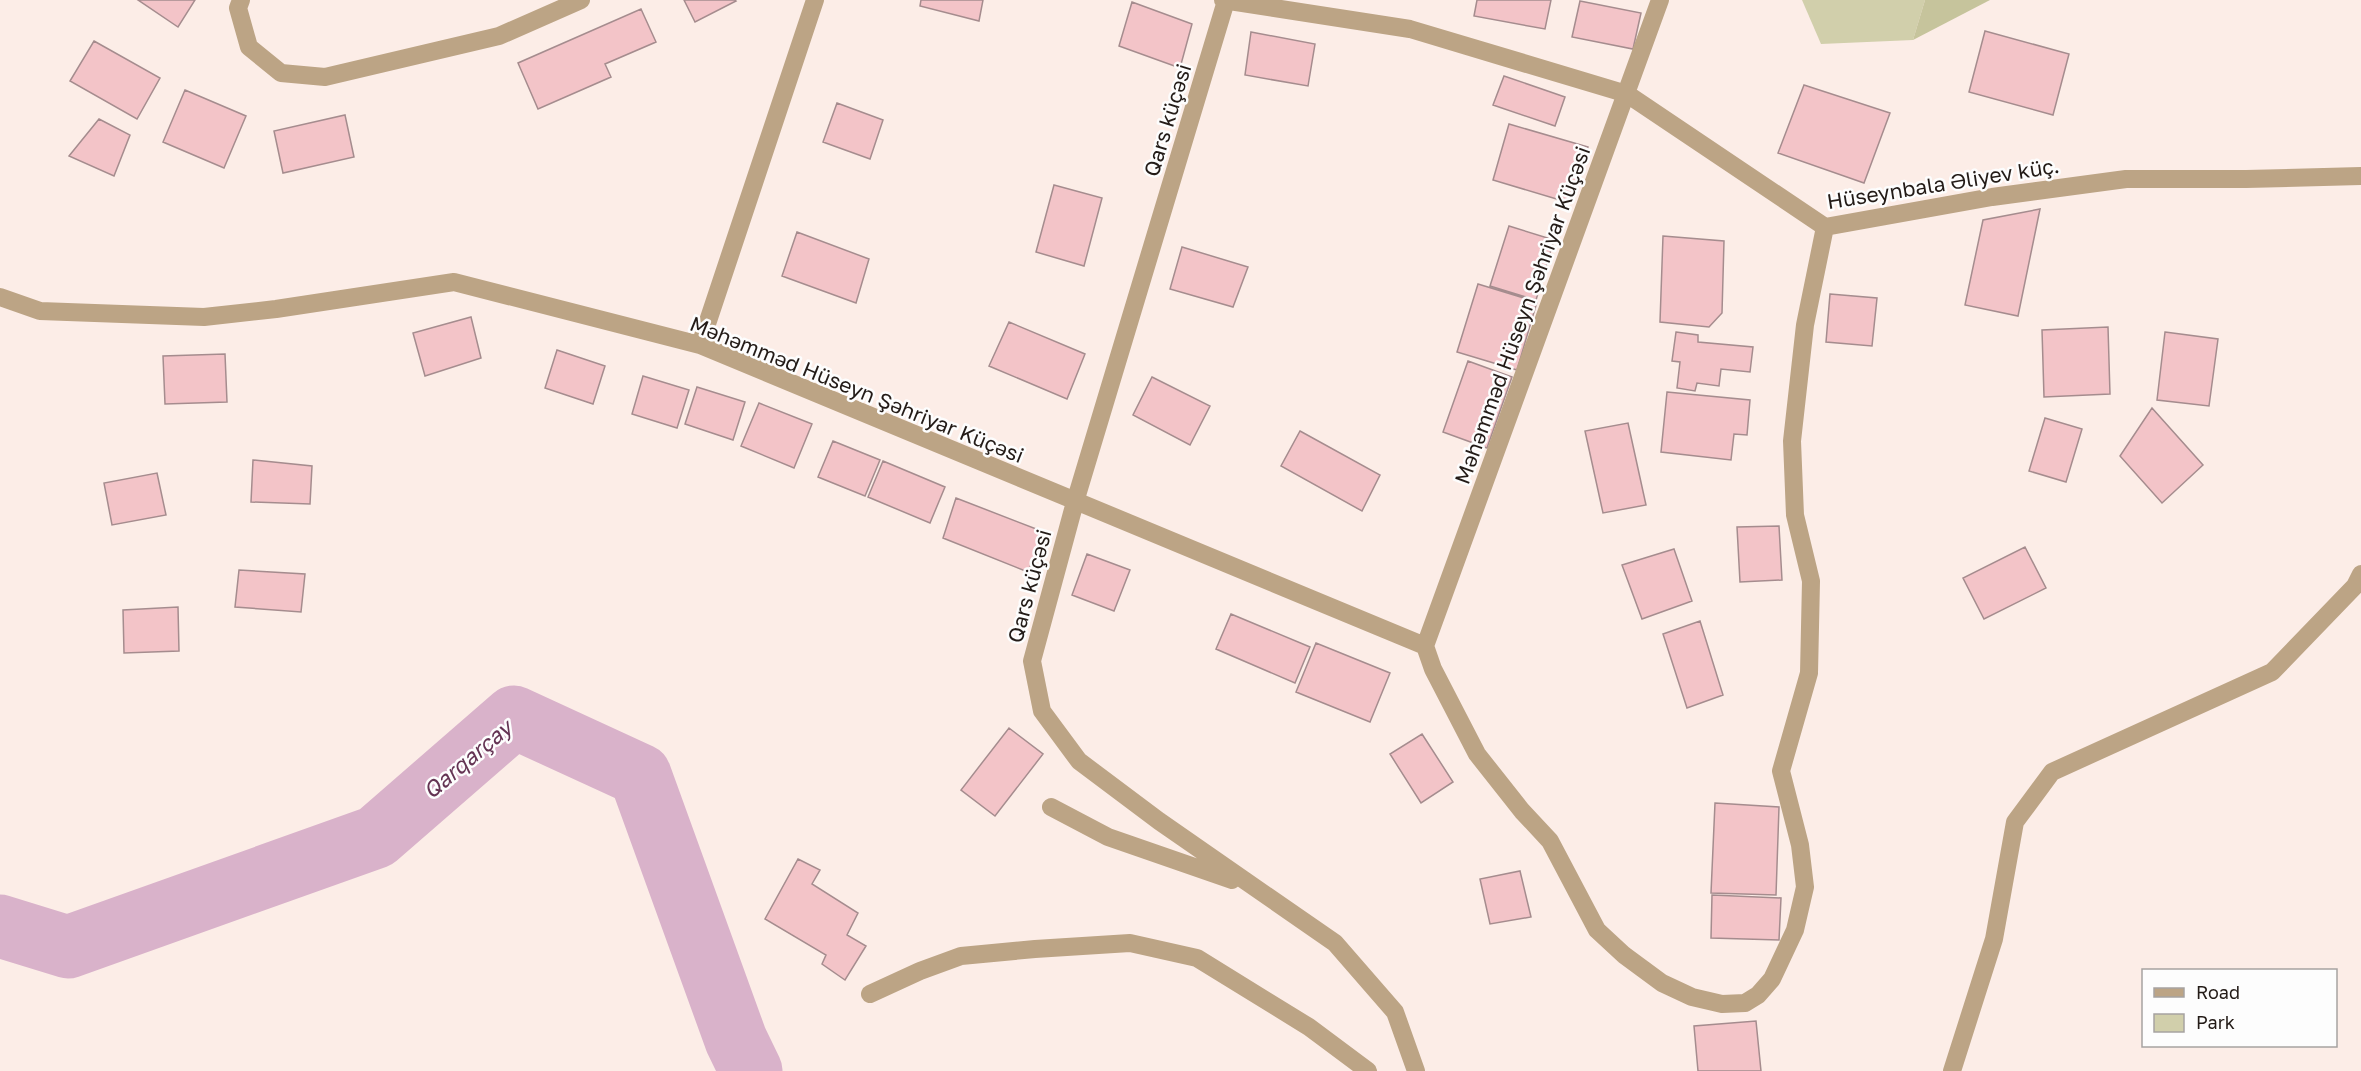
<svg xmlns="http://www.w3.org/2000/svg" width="2361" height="1071" font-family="'Golos Text',sans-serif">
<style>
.green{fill:#d1cfab}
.forest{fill:#c6c49c}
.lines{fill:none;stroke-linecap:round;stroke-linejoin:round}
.river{stroke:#d9b2ca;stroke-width:63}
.building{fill:#f3c4c8;stroke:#a58c8e;stroke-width:1.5}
.minor{stroke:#bca485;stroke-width:18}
.labels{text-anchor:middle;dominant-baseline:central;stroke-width:5;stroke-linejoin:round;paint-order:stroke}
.street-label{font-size:21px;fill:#231b17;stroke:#fdfdfd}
.water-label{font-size:22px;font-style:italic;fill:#643353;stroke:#fdfdfd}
</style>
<rect width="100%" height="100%" fill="#fcede7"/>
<path class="green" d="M1802,0H1925L1913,40L1821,44Z"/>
<path class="forest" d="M1925,0H1990L1913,40Z"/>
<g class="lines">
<path class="river" d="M0,926L68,947L376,837L514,717L640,775L736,1040L751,1071"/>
</g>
<path class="building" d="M138,0H195L178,27Z
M684,0H735L736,1L695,22Z
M921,0H983L979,21L920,6Z
M1477,0H1551L1545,29L1474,16Z
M1580,1L1641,13L1633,49L1572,37Z
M1132,2L1192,24L1180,68L1119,46Z
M641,9L656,42L605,64L611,77L538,109L518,63Z
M1985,31L2069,54L2053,115L1969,92Z
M1251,32L1315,44L1308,86L1245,75Z
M94,41L160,78L137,119L70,81Z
M1504,76L1565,97L1555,126L1493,105Z
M1804,85L1890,113L1864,183L1778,153Z
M185,90L246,116L224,168L163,142Z
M837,103L883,120L870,159L823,142Z
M345,115L354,157L283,173L274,131Z
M99,119L130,135L114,176L69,156Z
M1509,124L1588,147L1570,203L1493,180Z
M1054,185L1102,198L1084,266L1036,252Z
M2040,209L2018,316L1965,305L1983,220Z
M1509,226L1554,240L1536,300L1490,286Z
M797,232L869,259L856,303L782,276Z
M1663,236L1724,241L1722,313L1709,327L1660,322Z
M1182,247L1248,267L1233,307L1170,289Z
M1478,284L1537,302L1517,370L1457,352Z
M1830,294L1877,298L1872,346L1826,342Z
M471,317L481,358L425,376L413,333Z
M1009,322L1085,354L1067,399L989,366Z
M2108,327L2110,394L2044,397L2042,330Z
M1676,332L1698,335V342L1753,347L1750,372L1721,369L1719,386L1697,383L1695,391L1677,388L1680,362L1672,361Z
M2165,332L2218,339L2209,406L2157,400Z
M557,350L605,366L593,404L545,388Z
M225,354L227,402L165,404L163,356Z
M1468,361L1512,377L1487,448L1443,432Z
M643,376L689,390L677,428L632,414Z
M1152,377L1210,406L1190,445L1133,415Z
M697,387L745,402L733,440L685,424Z
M1667,392L1750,400L1747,435L1734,434L1731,460L1661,452Z
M759,403L812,424L794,468L741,446Z
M2152,408L2203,465L2162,503L2120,456Z
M2045,418L2082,429L2066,482L2029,471Z
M1628,423L1646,505L1603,513L1585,431Z
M1300,431L1380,475L1362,511L1281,466Z
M833,441L880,460L865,496L818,477Z
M253,460L312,466L310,504L251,502Z
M883,461L945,487L930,523L868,497Z
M157,473L166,515L112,525L104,483Z
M956,498L1044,532L1028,572L943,538Z
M1779,526L1782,580L1740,582L1737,527Z
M2025,547L2046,588L1984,619L1963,578Z
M1674,549L1692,601L1642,619L1622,565Z
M1087,554L1130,570L1114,611L1072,595Z
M239,570L305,574L301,612L235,607Z
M178,607L179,651L124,653L123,610Z
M1231,614L1310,647L1295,683L1216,649Z
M1700,621L1723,695L1687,708L1663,634Z
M1316,643L1390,673L1370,722L1296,692Z
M1009,728L1043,754L995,816L961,790Z
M1422,734L1453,782L1421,803L1390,754Z
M1715,803L1779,807L1776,895L1711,893Z
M798,859L820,870L812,884L858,913L847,935L866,946L845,980L822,964L826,955L765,919Z
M1520,871L1531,917L1490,924L1480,879Z
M1712,895L1781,898L1779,940L1711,938Z
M1756,1021L1761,1071H1698L1694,1026Z"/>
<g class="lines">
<path class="minor" d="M241,0L238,8L249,47L281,73L325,77L499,36L581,0
M1223,0L1410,29L1627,94L1825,227L1992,197L2126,179H2246L2361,176
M1660,0L1425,646L1433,669L1477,754L1522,811L1550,841L1597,930L1624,955L1662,983L1692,997L1722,1004L1745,1003L1758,995L1772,979L1795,930L1805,887L1800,845L1781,771L1809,673L1811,581L1795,515L1792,441L1805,325L1825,227
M1226,1L1075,502L1032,661L1042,711L1079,761L1159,821L1335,943L1395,1012L1416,1071
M0,297L40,311L204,317L276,309L454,282L700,345L1425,646
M700,345L815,0
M1051,807L1108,837L1232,880
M870,994L920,971L961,956L1035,949L1130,943L1197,958L1309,1027L1368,1071
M1952,1071L1994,939L2015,822L2052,772L2272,672L2355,586L2361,574"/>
</g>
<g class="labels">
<g class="street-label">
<text transform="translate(1167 120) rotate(-73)">Qars küçəsi</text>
<text transform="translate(1943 183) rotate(-9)">Hüseynbala Əliyev küç.</text>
<text transform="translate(1522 315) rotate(-70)">Məhəmməd Hüseyn Şəhriyar Küçəsi</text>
<text transform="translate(857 389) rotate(22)">Məhəmməd Hüseyn Şəhriyar Küçəsi</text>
<text transform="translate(1029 586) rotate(-75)">Qars küçəsi</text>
</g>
<g class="water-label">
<text transform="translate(467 759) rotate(-40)">Qarqarçay</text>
</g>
</g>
<rect x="2142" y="969" width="195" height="78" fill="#fdfdfd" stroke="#a6a3a1" stroke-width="1.5"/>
<rect x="2154" y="988" width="30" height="9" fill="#bca485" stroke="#a6a3a1" stroke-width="1.5"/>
<text x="2196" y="999" font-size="18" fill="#231b17">Road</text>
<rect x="2154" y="1014" width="30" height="18" fill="#d1cfab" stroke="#a6a3a1" stroke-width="1.5"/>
<text x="2196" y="1029" font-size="18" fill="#231b17">Park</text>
</svg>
